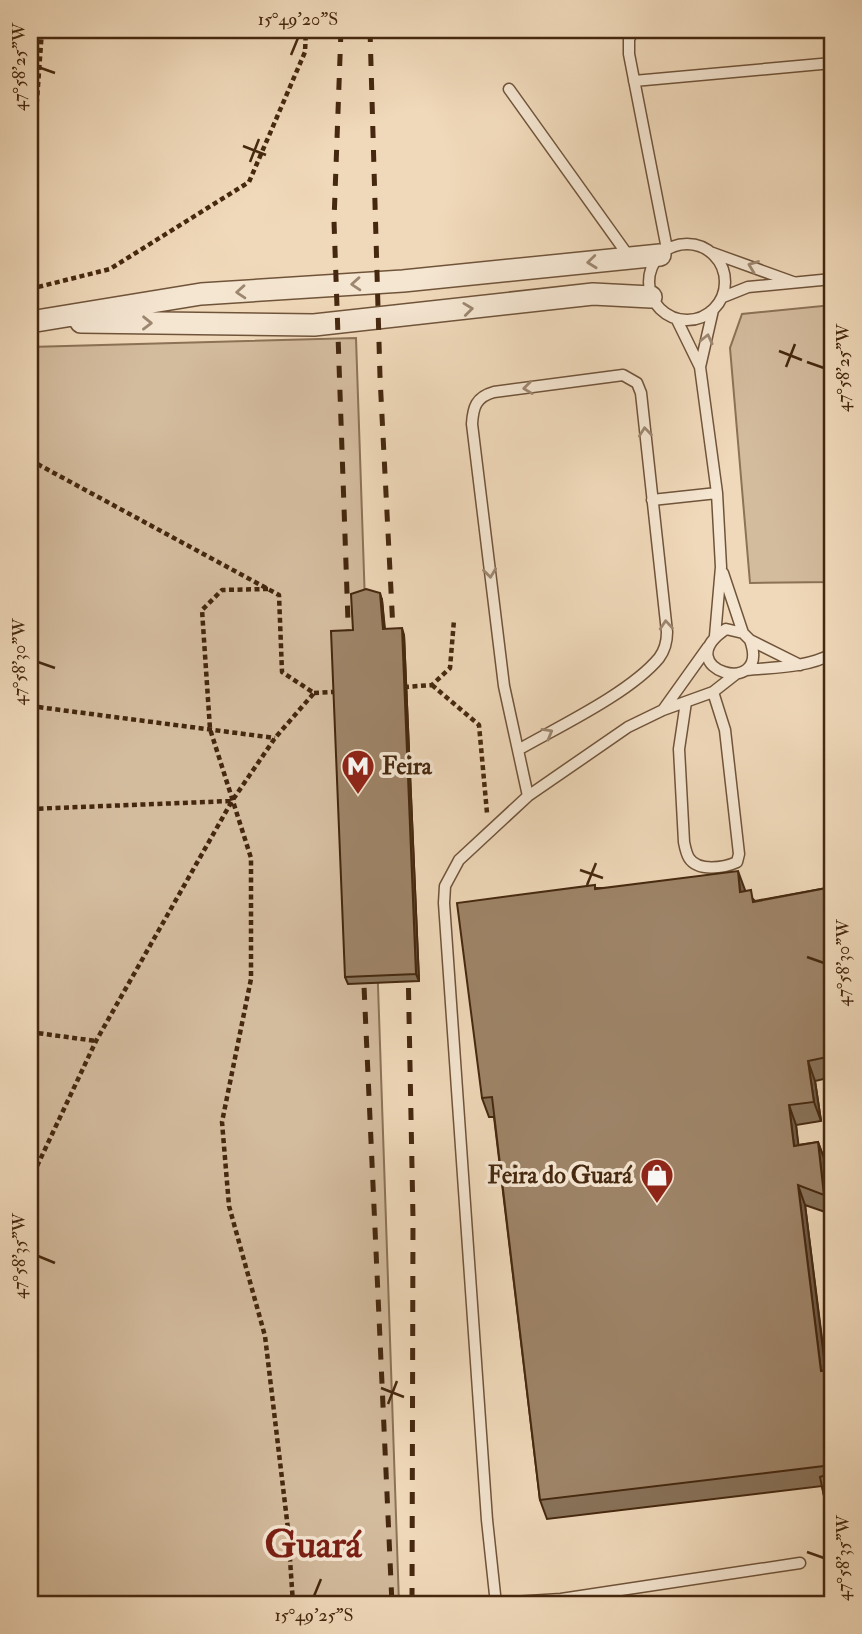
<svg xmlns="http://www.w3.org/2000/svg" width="862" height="1634" font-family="'IM FELL Double Pica',serif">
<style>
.green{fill:#d3bb9d;stroke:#8c7256;stroke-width:2}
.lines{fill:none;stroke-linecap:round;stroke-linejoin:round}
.service-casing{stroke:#70543a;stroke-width:13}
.minor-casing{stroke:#70543a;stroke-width:24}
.path{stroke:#45280f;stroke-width:4.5;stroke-dasharray:5 3.5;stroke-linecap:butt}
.service{stroke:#f5e6d2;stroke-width:10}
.minor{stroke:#f5e6d2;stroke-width:21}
.rail{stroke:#45280f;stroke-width:5;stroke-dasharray:12 12;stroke-linecap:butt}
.wall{fill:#887259;stroke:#45280f;stroke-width:2}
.shaded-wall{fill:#6f5c49;stroke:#45280f;stroke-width:2}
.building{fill:#9e8468;stroke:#45280f;stroke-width:2}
.oneway{stroke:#9d8770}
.ticks{fill:none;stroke:#45280f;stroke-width:2.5}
.labels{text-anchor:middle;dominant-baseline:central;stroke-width:7;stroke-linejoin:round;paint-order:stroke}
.poi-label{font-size:24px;font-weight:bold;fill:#45280f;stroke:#f5e6d2;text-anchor:start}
.town-label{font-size:38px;font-weight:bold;fill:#7a1f14;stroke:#f5e6d2}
.neatline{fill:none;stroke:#45280f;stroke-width:2.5}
.ticks-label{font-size:18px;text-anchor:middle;fill:#45280f}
</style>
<rect width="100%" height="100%" fill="#f0d9ba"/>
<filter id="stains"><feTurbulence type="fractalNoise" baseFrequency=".00286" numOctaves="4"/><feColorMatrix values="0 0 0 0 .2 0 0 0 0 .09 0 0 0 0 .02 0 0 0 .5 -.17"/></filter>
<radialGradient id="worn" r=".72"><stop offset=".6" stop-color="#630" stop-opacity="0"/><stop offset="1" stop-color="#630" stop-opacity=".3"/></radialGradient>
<path class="green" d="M832,305V582L750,583L730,348L742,314Z
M356,338L399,1604H30V347Z"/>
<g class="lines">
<defs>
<path id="service" d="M634,30L629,39V54L667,249
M634,81L832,63
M509,89L630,258
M649 282a38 38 0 1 1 76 0a38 38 0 1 1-76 0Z
M710,252L793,282
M723,297L748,287L832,279
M677,320L700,367L717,493L721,567L715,636
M700,367L713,310
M652,500L717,493
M723,573L743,633
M750,640C772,700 666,669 726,629L743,633L750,640L800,665
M746,670C775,667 806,668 832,654
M686,702L679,749L684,842C685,847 686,853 689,858C698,872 724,868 737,862L739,854L725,730L713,692
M663,710L708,647
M518,750C558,727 630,693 659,658C665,650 667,642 667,632L641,393L637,383L623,375L494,392C476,397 473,407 472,424L504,686L528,796
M496,1603L561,1599L800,1563
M496,1604L487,1520L444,903L445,886L459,860L528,796L628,727L663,710L713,692L736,674"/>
<path id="minor" d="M30,322L201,294L403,281L660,255
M81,322L314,325L593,294L651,297"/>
</defs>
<use href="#service" class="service-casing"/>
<use href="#minor" class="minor-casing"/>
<path class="path" d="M30,197L42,30
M30,289L110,269L249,182L305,52L306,30
M30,460L279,595L282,672L314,693L275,738L232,801L96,1041L30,1181
M268,589L222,590L202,610L210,729L251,858V979L222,1122L229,1206L265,1336L288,1529L293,1604
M432,685L479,725L487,813
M404,687L432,685L450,668L454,620
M314,693L333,692
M30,706L275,738
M30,809L231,801
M30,1032L96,1041"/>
<use href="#service" class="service"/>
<use href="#minor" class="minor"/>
<path class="rail" d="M341,30L334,221L349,650
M370,30L380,377L394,649
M363,964L392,1604
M408,964L413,1218L412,1604"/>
</g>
<path class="wall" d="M382,600L385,629L404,635L419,981L348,984L345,977L353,630Z
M832,887V1077L815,1081L821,1121L796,1125L798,1145L818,1142L825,1161L831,1214L805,1205L826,1370L832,1369V1534L822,1486L547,1519L540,1500L494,1117H489L482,1098L596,888L745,891L755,901Z"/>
<path class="shaded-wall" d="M380,593L382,600L385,636L383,629Z
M402,628L404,635L419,981L416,974Z
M738,871L745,890L747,912L740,892Z
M808,1061L815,1081L821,1121L814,1102Z
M789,1105L796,1125L801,1165L794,1146Z
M818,1142L825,1161L831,1214L824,1195Z
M798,1185L805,1205L828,1390L821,1371Z
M825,1397L832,1417V1458Z"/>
<path class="building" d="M366,589L380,593L383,629L402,628L416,974L345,977L331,631L353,630L351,594Z
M832,802V839L827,803Z
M738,871L740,892L751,890L753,902L832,887V1056L808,1061L814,1102L789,1105L794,1146L818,1142L824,1195L798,1185L821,1371L832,1369V1396L825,1397L832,1465L540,1500L492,1097L482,1098L457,903L595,885V889Z
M832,1473V1534L820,1477Z
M832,1548V1562L829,1549Z"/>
<defs><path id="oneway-chevron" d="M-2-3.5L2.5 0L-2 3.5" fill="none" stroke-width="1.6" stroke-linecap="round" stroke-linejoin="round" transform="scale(1.75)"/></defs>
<g class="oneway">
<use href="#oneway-chevron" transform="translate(592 262) rotate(174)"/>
<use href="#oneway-chevron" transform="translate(753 266) rotate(-159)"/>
<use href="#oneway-chevron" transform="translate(356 284) rotate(176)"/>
<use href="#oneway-chevron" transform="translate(241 292) rotate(176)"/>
<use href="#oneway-chevron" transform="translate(468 309) rotate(-7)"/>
<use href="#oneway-chevron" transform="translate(147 323) rotate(1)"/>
<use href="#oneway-chevron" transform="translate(707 339) rotate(-77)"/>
<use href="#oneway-chevron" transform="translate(528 388) rotate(173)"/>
<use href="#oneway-chevron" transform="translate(645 432) rotate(-96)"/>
<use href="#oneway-chevron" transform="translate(490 573) rotate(83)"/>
<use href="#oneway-chevron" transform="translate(666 625) rotate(-95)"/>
<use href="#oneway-chevron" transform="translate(548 733) rotate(-30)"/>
</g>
<path class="ticks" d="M291,55L298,38M38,67L55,73M243,146L266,155M250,162L259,139M779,351L802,360M807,362L824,368M786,367L795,344M38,662L55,668M580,870L603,878M587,885L596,863M807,957L824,963M38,1256L55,1263M381,1388L404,1397M388,1404L397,1381M807,1552L824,1558M314,1596L321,1579"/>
<defs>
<symbol id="metro-pin" viewBox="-11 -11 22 30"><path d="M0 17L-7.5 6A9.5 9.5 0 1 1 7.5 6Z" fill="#8f2418" stroke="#f5e6d2"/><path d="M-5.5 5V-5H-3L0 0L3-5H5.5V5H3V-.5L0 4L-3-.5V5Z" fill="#fff"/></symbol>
<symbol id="shop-pin" viewBox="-11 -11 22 30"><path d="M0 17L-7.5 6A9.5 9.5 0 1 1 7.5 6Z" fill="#8f2418" stroke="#f5e6d2"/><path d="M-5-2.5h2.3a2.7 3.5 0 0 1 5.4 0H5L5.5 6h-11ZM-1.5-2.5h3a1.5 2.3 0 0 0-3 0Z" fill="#fff"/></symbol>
</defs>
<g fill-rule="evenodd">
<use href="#metro-pin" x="339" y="747" width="38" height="52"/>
<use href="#shop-pin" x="638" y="1156" width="38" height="52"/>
</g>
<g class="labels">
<g class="poi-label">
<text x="382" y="766">Feira</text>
<text x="632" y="1175" text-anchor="end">Feira do Guará</text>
</g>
<g class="town-label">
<text x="313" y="1545">Guará</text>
</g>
</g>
<rect width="862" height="1634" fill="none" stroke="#f0d9ba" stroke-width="77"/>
<rect x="38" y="38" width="786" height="1558" class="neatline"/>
<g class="ticks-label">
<text x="298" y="25">15°49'20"S</text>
<text transform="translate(19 67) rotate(-90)" y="6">47°58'25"W</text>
<text transform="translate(843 368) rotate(-90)" y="6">47°58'25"W</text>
<text transform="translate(19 662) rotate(-90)" y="6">47°58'30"W</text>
<text transform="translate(843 963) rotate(-90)" y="6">47°58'30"W</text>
<text transform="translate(19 1256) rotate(-90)" y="6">47°58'35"W</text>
<text transform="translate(843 1558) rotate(-90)" y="6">47°58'35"W</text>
<text x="314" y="1621">15°49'25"S</text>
</g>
<rect width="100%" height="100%" filter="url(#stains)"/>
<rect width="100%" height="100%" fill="url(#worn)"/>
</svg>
